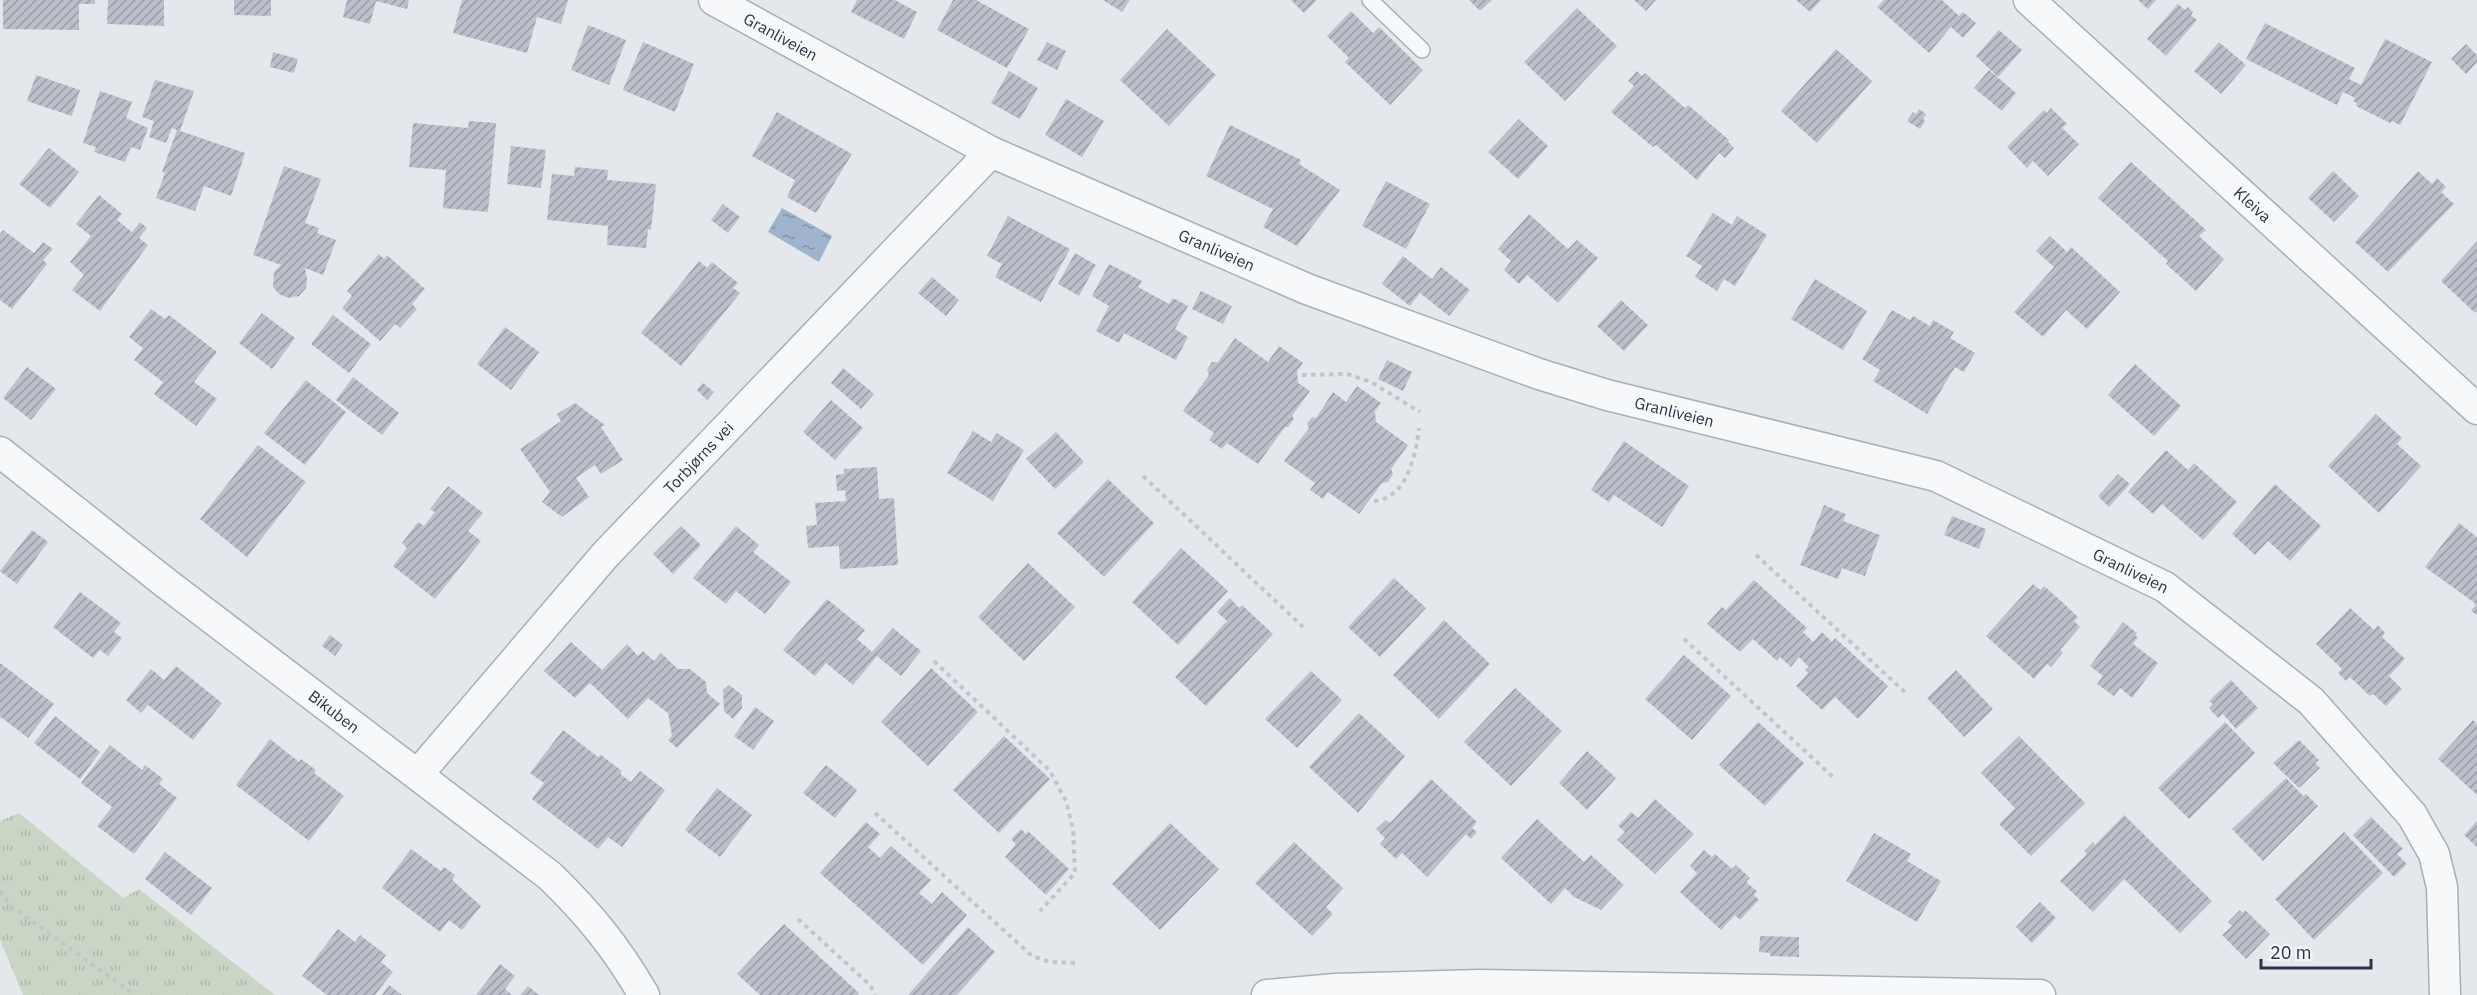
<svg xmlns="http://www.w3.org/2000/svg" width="2477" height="995" font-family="'IBM Plex Sans',sans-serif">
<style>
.park{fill:url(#park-tufts)}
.water{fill:url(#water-ripples)}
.building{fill:url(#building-hatch)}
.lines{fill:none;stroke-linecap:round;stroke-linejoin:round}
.lane-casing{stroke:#a9aeb7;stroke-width:18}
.street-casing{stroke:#a9aeb7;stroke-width:33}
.path{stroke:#c2c5cb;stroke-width:4;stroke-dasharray:4.5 4.5;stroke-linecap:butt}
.lane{stroke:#f7f8fa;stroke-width:15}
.street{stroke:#f7f8fa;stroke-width:30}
.labels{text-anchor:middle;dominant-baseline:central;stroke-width:6;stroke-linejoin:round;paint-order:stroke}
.street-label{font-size:16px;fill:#2b3445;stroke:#f4f6f9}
</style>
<defs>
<pattern id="park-tufts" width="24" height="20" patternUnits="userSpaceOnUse" patternTransform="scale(1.5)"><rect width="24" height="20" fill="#c9d6c5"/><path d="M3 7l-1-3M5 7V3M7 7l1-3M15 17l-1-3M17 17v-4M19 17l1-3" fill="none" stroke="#adb8ab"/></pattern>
<pattern id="water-ripples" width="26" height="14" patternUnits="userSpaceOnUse" patternTransform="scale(1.5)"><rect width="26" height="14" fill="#9fb4cc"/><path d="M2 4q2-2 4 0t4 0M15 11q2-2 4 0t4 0" fill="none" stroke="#8293a7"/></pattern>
<pattern id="building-hatch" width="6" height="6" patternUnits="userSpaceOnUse" patternTransform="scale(1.5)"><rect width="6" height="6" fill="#bbc0ca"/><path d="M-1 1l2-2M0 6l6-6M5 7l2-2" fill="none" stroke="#989da6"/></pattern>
</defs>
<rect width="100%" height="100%" fill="#e4e7ec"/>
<path class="park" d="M19,813L123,898L139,889L275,995H23L0,940V821Z"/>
<path class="water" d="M782,208L832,236L819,262L768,232Z"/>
<path class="building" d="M3,0H95V4H79V30L3,29Z
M108,0H164V26L107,24Z
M234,0H271V16L234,15Z
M347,0H409L407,9L376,1L370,24L343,17Z
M462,0H568L561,24L537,17L527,53L453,33Z
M857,0H895L917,12L904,39L851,12Z
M953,0H976L1029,29L1007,68L937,30Z
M1103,0H1130L1122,12Z
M1291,0H1317L1304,13Z
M1469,0H1492L1480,11Z
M1634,0H1656L1646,11Z
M1796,0H1821L1810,12Z
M1884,0H1942L1959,16L1963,12L1976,23L1963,38L1951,27L1929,53L1877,7Z
M2138,0H2156L2148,9Z
M2178,4L2185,10L2188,7L2193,12L2191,15L2197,20L2166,56L2147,39Z
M1577,8L1617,46L1565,101L1524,62Z
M1351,11L1373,33L1379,27L1423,70L1390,105L1345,62L1349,58L1327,36Z
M2265,23L2355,68L2349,79L2361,85L2385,39L2432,62L2400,125L2392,121L2390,123L2356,106L2357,103L2353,101L2355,98L2343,92L2337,105L2246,59Z
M588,25L626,40L609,85L571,70Z
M1167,29L1216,75L1169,126L1120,80Z
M1999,30L2022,50L1998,77L1976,56Z
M643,42L694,64L675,112L623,90Z
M1047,42L1066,51L1057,70L1037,60Z
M2219,42L2246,65L2221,94L2194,71Z
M2466,44L2477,55V62L2466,74L2451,59Z
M1836,49L1872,81L1817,143L1781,111Z
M273,52L298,59L294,73L270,67Z
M1989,70L2016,93L2002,111L1974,88Z
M1009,71L1038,88L1020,119L991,103Z
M1637,71L1642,76L1645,73L1685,108L1688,105L1729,140L1728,142L1734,148L1725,158L1719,153L1697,180L1656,145L1653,147L1611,112L1634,86L1628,81Z
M36,75L80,90L72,116L27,101Z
M155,80L194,91L180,131L245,153L231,196L204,186L195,211L156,198L165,173L162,172L177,130L172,128L166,143L149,137L154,121L142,117Z
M100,91L132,102L126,118L148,128L140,150L131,147L125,162L94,152L96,147L83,143Z
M1066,99L1104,121L1082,157L1045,135Z
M2051,108L2067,124L2062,128L2079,144L2048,176L2033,161L2027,168L2007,147L2044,110L2047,113Z
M1919,109L1926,114L1923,119L1925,121L1920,129L1907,121L1913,112L1916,114Z
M777,112L852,154L816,213L787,197L795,180L752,156Z
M1519,119L1548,146L1518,179L1488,152Z
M469,121L496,123L488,212L443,208L446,170L409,167L413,123L468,128Z
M1230,125L1301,160L1299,164L1340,190L1297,246L1263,227L1273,209L1206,176Z
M511,146L546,150L541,188L507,184Z
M49,148L79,172L50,208L19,184Z
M2131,162L2206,230L2199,236L2224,259L2196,291L2166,264L2168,261L2098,198Z
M284,166L321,179L305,223L319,228L317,233L336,240L323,275L305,268L307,279L306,288L299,296L289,298L279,294L273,287L274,272L281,265L253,255Z
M575,167L608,170L607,180L656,184L651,230L648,229L646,248L607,245L608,226L547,220L552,174L574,176Z
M2333,171L2359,196L2334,222L2308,198Z
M2418,171L2432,184L2437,178L2446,187L2441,192L2454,204L2388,272L2355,242Z
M1386,181L1430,204L1406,249L1362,226Z
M99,195L122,214L117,220L132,232L140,222L147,228L139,238L148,245L100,311L72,290L84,275L70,262L91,236L76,224Z
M723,204L740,217L728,233L711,220Z
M1713,213L1732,225L1737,216L1767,235L1735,286L1724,279L1717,291L1695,277L1702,266L1686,256Z
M1529,214L1568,249L1577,240L1598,258L1558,303L1527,275L1519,284L1504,270L1511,261L1498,249Z
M1008,216L1070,249L1041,302L995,277L1002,264L987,256Z
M3,230L34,253L43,242L53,249L43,260L47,264L12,309L0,300V234Z
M2050,236L2067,252L2071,247L2120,292L2087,329L2066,310L2043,337L2014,312L2054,267L2036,251Z
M2477,241V311L2475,313L2441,281Z
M1075,253L1096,265L1079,296L1058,284Z
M379,254L384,259L387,255L425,289L412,304L417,309L400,328L395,324L380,341L342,308L352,296L347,291Z
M1403,256L1432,279L1441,267L1470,290L1449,316L1420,293L1410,306L1382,284Z
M699,261L707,268L712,262L738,283L733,288L740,293L681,366L641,333Z
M1109,264L1142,281L1138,287L1169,304L1173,298L1188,306L1175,329L1188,337L1176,360L1124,333L1119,343L1096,331L1109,306L1092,296Z
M932,277L959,300L946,316L918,293Z
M1815,279L1867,311L1843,350L1791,319Z
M1201,291L1232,306L1223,324L1192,309Z
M1621,300L1648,325L1624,351L1597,326Z
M151,309L165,319L169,315L217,352L194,382L217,399L196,426L154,394L163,382L134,360L143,348L129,337Z
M1892,310L1910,320L1913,316L1930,326L1933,320L1954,332L1950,338L1975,353L1964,372L1955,367L1927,414L1873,381L1880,370L1862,359Z
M262,313L295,338L272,369L239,343Z
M333,315L371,344L349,373L311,344Z
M505,327L539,352L511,390L477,364Z
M1235,338L1268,362L1279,346L1303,363L1297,371L1298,383L1310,391L1292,416L1294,419L1288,427H1285L1258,464L1227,443L1222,449L1209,440L1214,433L1183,411L1209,375L1207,370L1212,362H1218Z
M1387,360L1412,372L1403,391L1378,379Z
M2135,364L2181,406L2154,436L2108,395Z
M27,367L56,389L31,420L3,398Z
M843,368L874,394L861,409L831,383Z
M353,377L399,413L382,435L336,400Z
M306,380L346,412L305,465L264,433Z
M703,383L714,392L707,400L697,390Z
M1357,386L1381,403L1375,411L1376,422L1408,445L1391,469L1393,474L1388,482L1382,483L1359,514L1328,492L1323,499L1310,490L1315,483L1284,461L1309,428L1307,424L1312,417L1316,418L1333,392L1346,402Z
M831,400L863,428L835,460L803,432Z
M575,403L605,425L601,427L623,460L601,474L595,465L576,478L589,497L562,517L542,502L550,492L520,449L561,421L557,414Z
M2376,414L2402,438L2397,444L2421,466L2379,513L2328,466Z
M973,431L991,442L997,433L1024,450L993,501L947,473Z
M1056,432L1084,462L1055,489L1026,459Z
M1624,441L1689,486L1662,527L1614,495L1609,502L1591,490Z
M258,445L306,482L247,557L200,519Z
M2166,450L2188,470L2194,463L2237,502L2203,540L2162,504L2153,514L2128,492Z
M877,467L879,499L894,498L898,565L840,569L839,546L808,548L806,526L817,525L815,503L846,501L845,490L837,491L836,475L844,474V469Z
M2118,474L2130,484L2109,507L2098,496Z
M1108,479L1154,523L1104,577L1057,533Z
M2275,484L2321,526L2290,561L2268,541L2255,555L2232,534Z
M448,486L483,513L468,531L481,541L435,599L393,566L407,548L402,543L418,522L424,526L435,512L430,509Z
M1824,505L1846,514L1843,521L1880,535L1865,576L1842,568L1838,579L1800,565Z
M1952,516L1986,529L1979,549L1944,535Z
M2459,523L2477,537V615L2471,611L2476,604L2425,567Z
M681,526L701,545L673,574L653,554Z
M736,526L759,545L753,552L791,582L765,614L736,591L726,604L693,578Z
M32,530L48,542L17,584L0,571Z
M1181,548L1228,591L1178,645L1132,602Z
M1028,563L1075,607L1024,661L978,617Z
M1394,578L1426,608L1380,657L1348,627Z
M1754,580L1807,628L1803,632L1813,642L1822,632L1832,642L1835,638L1888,686L1858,719L1835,697L1822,710L1796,686L1808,673L1805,670L1809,667L1799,657L1791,667L1780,657L1777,661L1753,639L1740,652L1707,624L1722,607L1726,610Z
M2033,584L2040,590L2044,586L2061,601L2078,617L2074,621L2080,627L2060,650L2063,653L2051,667L2047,664L2034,679L1986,636Z
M80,592L121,623L114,632L122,638L108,656L100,650L93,658L53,627Z
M1230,598L1239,608L1242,605L1273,634L1206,706L1175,677L1227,621L1217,612Z
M827,599L865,630L857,639L872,652L893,628L921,651L901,676L877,656L853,685L826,663L815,676L783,650Z
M2350,608L2374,630L2378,625L2385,633L2382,637L2405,659L2389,676L2402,689L2386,706L2373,694L2370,696L2350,677L2346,681L2338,673L2342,669L2316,644Z
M1444,620L1490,664L1439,719L1393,675Z
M2123,622L2137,633L2135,636L2138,637L2133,644L2158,663L2132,698L2120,688L2114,696L2097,684L2103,676L2090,666Z
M330,635L343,645L335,656L322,646Z
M571,642L602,670L627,644L638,656L643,651L654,661L661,653L678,669H690L706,682L707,693L720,704L677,748L668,740L672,736L668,713L648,698L628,719L590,683L575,698L544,671Z
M1684,655L1731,696L1692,740L1645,699Z
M0,663L54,704L28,738L1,717L0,719Z
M176,666L222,703L193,740L148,705L141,713L126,700L151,669L164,680Z
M931,668L978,712L928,766L881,722Z
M1956,670L1993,709L1964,737L1927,698Z
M1311,671L1342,700L1297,748L1265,719Z
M2231,680L2258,708L2236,729L2223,714L2218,718L2209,708L2213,704L2209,701Z
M729,685L742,695V708L733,719L724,711L723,690Z
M1515,688L1562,731L1511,786L1464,742Z
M755,707L774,721L753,750L734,736Z
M1359,713L1405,756L1358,813L1309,767Z
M55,716L100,752L80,779L34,743Z
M2473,720L2477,724V795L2438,759Z
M1758,722L1804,763L1765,806L1719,765Z
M2225,722L2255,753L2189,819L2158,788Z
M563,730L598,757L601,755L622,771L620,774L631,782L640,771L665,790L622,847L608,837L598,849L532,799L544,783L530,773Z
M1004,736L1050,779L999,833L953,790Z
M2019,736L2085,803L2031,856L1999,824L2015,808L1981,773Z
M270,739L299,762L301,759L316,770L314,773L344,796L309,841L236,785Z
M2299,740L2319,760L2315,763L2320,768L2299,788L2273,763Z
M110,745L142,770L145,765L163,779L159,784L177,798L134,854L97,826L112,807L81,783Z
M1587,751L1616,778L1587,810L1559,783Z
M826,765L857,790L835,818L803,793Z
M2286,778L2303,796L2306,794L2318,806L2263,861L2232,829Z
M1431,779L1477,822L1472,828L1477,832L1471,839L1466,834L1427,877L1402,853L1396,859L1380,844L1385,838L1376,829L1386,820L1390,823Z
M717,788L752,815L720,857L685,830Z
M1655,799L1694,834L1655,874L1617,840L1625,832L1618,826L1631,812L1638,818Z
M2124,815L2212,901L2180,933L2124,879L2093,912L2060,881L2087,854L2084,851L2093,842L2095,845Z
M2371,817L2403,849L2397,854L2407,864L2394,877L2353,835Z
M1537,819L1584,862L1591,855L1624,885L1601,910L1574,897L1565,888L1551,904L1501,858Z
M2477,821V847L2464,835Z
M866,822L880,834L868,847L880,858L891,846L931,880L919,893L932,904L942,892L967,915L923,965L820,873Z
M1170,823L1219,869L1160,930L1112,884Z
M1021,829L1026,834L1028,831L1069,869L1046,895L1005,857L1016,844L1011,839Z
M2344,832L2383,873L2314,940L2275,899Z
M1874,833L1911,854L1907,861L1941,881L1917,922L1846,881Z
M1294,842L1343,888L1326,907L1333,914L1312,936L1255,883Z
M411,849L441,871L444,867L455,875L452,880L481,906L462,930L449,920L440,932L382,888Z
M1704,850L1712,857L1715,854L1732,869L1736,865L1750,878L1746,882L1757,891L1754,895L1759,900L1740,920L1735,915L1721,930L1680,892L1697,873L1690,866Z
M165,852L212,888L191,915L145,879Z
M2040,902L2056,918L2032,943L2016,927Z
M2240,910L2243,913L2245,910L2270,934L2246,959L2222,935L2232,926L2228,922Z
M784,924L835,971L859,993L858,995H760L737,974Z
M968,927L995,952L957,995H908Z
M338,929L355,942L360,935L386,955L381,962L393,972L375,995H327L302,976Z
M1760,936L1799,937V957L1770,956V953L1759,952Z
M500,964L515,976L505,989L512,995H476Z
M389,985L402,995H382Z
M528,986L539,995H520Z"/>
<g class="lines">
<defs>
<path id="lane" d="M1370,0L1422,50"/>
<g id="street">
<path id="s1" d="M714,0L991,152L1307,289L1539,374L1607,395L1936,476L2165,587L2311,701L2412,815L2434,854L2442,887L2445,995"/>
<path id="s2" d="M2029,0L2477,409"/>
<path id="s3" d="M0,452L167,584L550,876C590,915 616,947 644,995"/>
<path id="s4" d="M418,774L606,554L991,152"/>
<path d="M1267,995L1335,989L1479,985L2040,995"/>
</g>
</defs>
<use href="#lane" class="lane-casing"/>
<use href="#street" class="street-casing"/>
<path class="path" d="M1302,375L1347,374L1371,382L1420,412
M1143,476L1303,627
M1374,501C1407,499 1416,454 1419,428
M1756,555L1907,694
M1684,639L1833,777
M934,661L1050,771L1066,801L1073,829L1075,873L1040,911
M875,813L1032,956L1050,962L1077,963
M0,891L12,907L135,995
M798,919L870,985L875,995"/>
<use href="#lane" class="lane"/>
<use href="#street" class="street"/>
</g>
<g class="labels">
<g class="street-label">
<text stroke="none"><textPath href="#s1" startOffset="76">Granliveien</textPath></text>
<text stroke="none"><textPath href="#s2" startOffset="303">Kleiva</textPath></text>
<text stroke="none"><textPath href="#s1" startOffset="562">Granliveien</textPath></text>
<text stroke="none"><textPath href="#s1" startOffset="1048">Granliveien</textPath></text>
<text stroke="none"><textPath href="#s4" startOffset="423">Torbjørns vei</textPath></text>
<text stroke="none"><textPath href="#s1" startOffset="1534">Granliveien</textPath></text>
<text stroke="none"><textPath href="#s3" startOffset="423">Bikuben</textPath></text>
</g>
</g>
<path d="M2261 959v9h110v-9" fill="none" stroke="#2b3445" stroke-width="3"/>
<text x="2270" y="959" font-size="18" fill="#2b3445" stroke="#f4f6f9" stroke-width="4.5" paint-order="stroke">20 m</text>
</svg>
